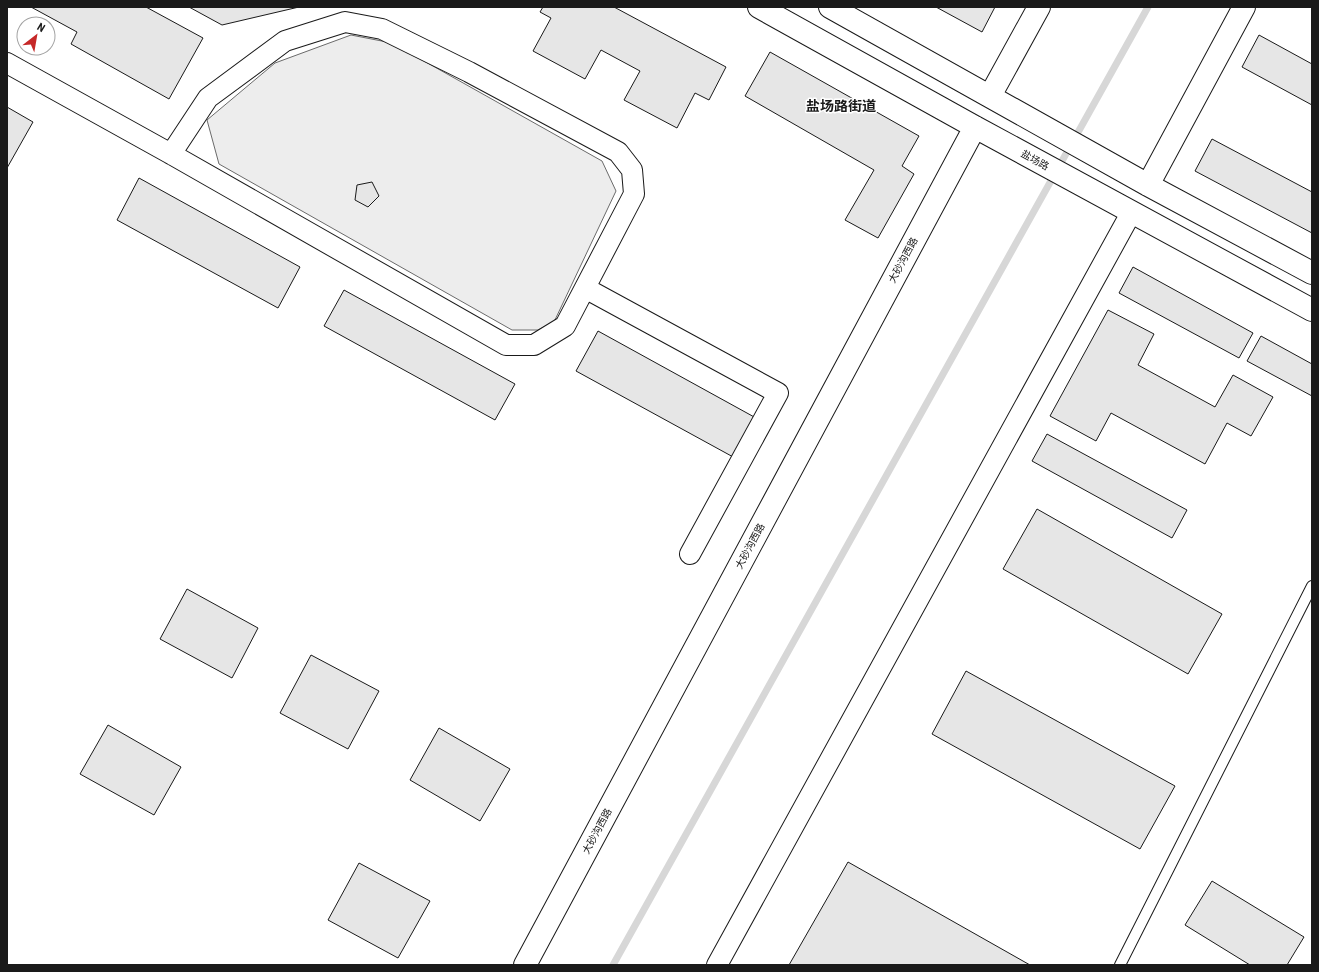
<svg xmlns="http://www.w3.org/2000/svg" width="1319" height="972" font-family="'Roboto Condensed','Noto Sans SC',sans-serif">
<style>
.built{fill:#ededed;stroke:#6a6a6a}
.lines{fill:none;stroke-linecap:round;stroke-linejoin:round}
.stream{stroke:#d7d7d7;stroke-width:7}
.building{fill:#e6e6e6;stroke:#1a1a1a}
.lane-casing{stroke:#1a1a1a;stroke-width:12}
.street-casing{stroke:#1a1a1a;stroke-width:22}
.secondary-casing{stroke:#1a1a1a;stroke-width:24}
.lane{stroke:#fff;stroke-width:10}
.street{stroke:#fff;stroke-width:20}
.secondary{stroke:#fff;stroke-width:22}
.labels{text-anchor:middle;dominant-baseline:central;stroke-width:3;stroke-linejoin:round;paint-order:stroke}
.street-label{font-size:10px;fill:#1a1a1a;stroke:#fff}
.district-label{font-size:14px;font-weight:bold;fill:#1a1a1a;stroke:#fff}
</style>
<rect width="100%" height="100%" fill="#fff"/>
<path class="built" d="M351,35L392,43L602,161L616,191L554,322L538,330H512L219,164L207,120L275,63Z"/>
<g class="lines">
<path class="stream" d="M613,965L1148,7"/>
</g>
<path class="building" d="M31,7H146L203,38L169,99L71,44L77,32Z
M189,7H299L222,25Z
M543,7H614L726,67L709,100L695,93L677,128L624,100L640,71L601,50L585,79L533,51L551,18L540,12Z
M936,7H995L982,32Z
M1259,35L1312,64V105L1242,67Z
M770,52L919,136L902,166L914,174L878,238L845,220L874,170L745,96Z
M7,107L33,122L7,168Z
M1212,139L1312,192V233L1195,171Z
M139,178L300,267L278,308L117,220Z
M372,182L379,196L368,207L355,200L357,185Z
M1133,267L1253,333L1239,358L1119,293Z
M344,290L515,384L495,420L324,326Z
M1108,310L1154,334L1138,365L1215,407L1233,375L1273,397L1251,436L1227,423L1205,464L1111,413L1096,441L1050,416Z
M598,331L756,418L735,458L576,371Z
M1261,336L1312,364V396L1247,361Z
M1047,434L1187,510L1172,538L1032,461Z
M1037,509L1222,614L1188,674L1003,569Z
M187,589L258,628L232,678L160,639Z
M311,655L379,691L348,749L280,713Z
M966,671L1175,786L1140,849L932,734Z
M108,725L181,767L154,815L80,774Z
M439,728L510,769L480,821L410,780Z
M848,862L1030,965H789Z
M359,863L430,901L398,958L328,920Z
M1212,881L1304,937L1287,965H1250L1185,925Z"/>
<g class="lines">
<defs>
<path id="lane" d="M1120,965L1312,586"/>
<path id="street" d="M7,63L171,154L506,345H534L565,326L634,194L632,170L618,152L469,72L382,29L345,22L285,41L208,98L171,154
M585,288L778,393L690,554
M717,965L1131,213"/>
<path id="secondary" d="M759,7L975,127L1312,310
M830,7L1148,185L1312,273
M990,96L1039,7
M1148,185L1244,7
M525,965L975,127"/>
</defs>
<use href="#lane" class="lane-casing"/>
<use href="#street" class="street-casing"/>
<use href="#secondary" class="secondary-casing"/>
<use href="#lane" class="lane"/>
<use href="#street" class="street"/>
<use href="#secondary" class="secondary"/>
</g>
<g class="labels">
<g class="street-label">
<text transform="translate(1035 160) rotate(29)">盐场路</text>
<text transform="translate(903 260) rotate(-62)">大砂沟西路</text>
<text transform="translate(750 546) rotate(-62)">大砂沟西路</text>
<text transform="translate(597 831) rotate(-62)">大砂沟西路</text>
</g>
<g class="district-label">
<text x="841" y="106">盐场路街道</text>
</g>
</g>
<rect width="1319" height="972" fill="none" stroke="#1a1a1a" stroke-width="16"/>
<g transform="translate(36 36) rotate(31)"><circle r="19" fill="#ffffff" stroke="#a3a3a3"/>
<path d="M0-3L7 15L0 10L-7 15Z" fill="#c62828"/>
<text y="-6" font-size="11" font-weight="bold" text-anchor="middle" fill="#1a1a1a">N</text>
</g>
</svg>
